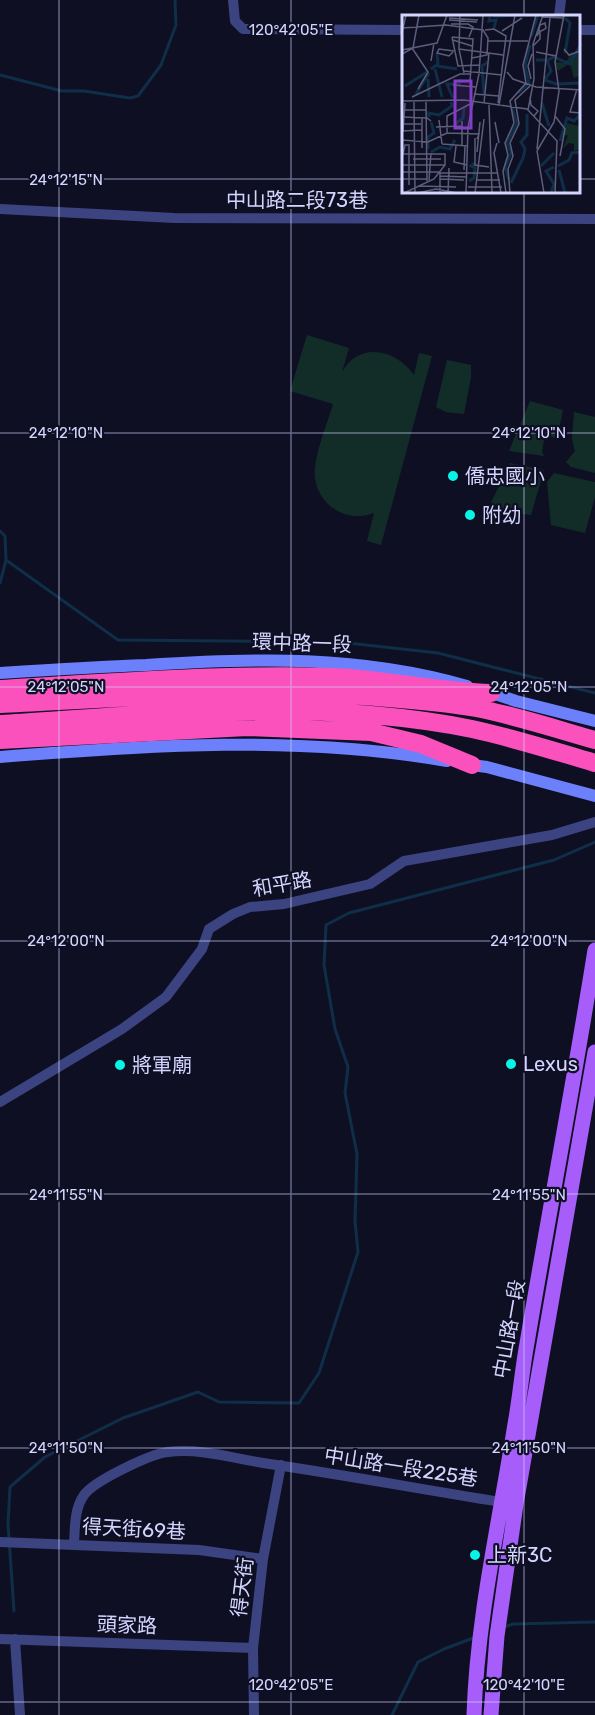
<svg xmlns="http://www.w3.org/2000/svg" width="595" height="1715" font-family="Rubik,'Noto Sans TC',sans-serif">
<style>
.green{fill:#122d28}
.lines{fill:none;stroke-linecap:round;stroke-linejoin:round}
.stream{stroke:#0f2e47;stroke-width:3}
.street{stroke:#3b4481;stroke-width:10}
.secondary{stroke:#6d80fb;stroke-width:12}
.primary{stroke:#a65dfa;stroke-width:15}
.highway{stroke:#fa51bd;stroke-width:18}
.ticks{fill:none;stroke:#d3d5fe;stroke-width:1.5;stroke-opacity:0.45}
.poi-dot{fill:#07f5e7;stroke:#0f0f24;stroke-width:2}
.labels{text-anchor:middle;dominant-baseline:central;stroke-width:4.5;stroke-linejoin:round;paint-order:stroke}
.street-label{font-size:20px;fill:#d3d5fe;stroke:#0f0f24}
.poi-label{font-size:20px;fill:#d3d5fe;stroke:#0f0f24;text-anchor:start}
.inset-river{fill:none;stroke:#0f2e47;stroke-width:3}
.inset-road{fill:none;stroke:#5d5e7b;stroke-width:1.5}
.view{fill:#843dc5;fill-opacity:0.15;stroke:#843dc5;stroke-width:3}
.inset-edge{fill:none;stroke:#d3d5fe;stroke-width:3}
.ticks-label{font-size:15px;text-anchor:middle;fill:#d3d5fe;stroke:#0f0f24;stroke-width:4.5;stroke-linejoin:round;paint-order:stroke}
</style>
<rect width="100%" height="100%" fill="#0f0f24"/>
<path class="green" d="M307,335L349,348L342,372C359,341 396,349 414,375L419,353L432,356L381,545L367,541L374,513C370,514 364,516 360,516C333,517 312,494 315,468C317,448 327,424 333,404L290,391Z
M447,360L471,365V377L464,414L446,412L436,407Z
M530,401L563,410L557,439L545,434L542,452L544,456L509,451Z
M574,412L595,417V473L571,467L566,462L575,451L572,439Z
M510,463L544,470L531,515L488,509Z
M554,473L595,482V497L585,533L551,525L547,482Z"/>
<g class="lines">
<path class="stream" d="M0,75L62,91H84L130,98L138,96L161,65L176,25L175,0
M0,531L5,536L6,560L0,583
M6,560L118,640L339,642L438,653L595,693
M14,1611L8,1524L10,1487L45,1457L123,1418L198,1392L219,1402L299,1403L319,1373L358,1252L355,1221L357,1154L345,1093L348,1067L335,1029L324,965L326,925L349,913L554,860L595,842
M504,1627L513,1624L595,1622
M392,1715L418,1662L444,1649L476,1637"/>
<path class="street" d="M233,0L235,21L243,29L403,30
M559,16L561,0
M578,30H595
M0,209L174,218L595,219
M0,1102L122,1029L166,997L202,949L209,929L233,914L250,907L284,904L370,884L404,861L552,835L595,822
M0,1542L199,1550L263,1559
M74,1544C75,1529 74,1509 84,1495C94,1481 150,1454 168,1452C199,1448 233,1458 263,1463C345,1475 426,1490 507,1503
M0,1639L253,1648
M15,1639L20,1715
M254,1715L253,1648L263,1559L281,1465"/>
<path class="secondary" d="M0,673C48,670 97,667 146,665C256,658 359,655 467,686
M486,691L516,701L595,721
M0,757C151,745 297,735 447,761
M464,764L487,767L595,796"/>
<path class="primary" d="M474,1715C477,1617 500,1520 515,1424C520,1397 522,1370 527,1343C549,1212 574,1082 595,950
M491,1715L497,1636L516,1504L595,1052"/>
<path class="highway" d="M0,689C111,682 221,674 332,677C386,679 438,692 491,693
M0,704C121,698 242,689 363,696C401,699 439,701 476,708C517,716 556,729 595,740
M0,724C156,714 317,698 472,729C514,738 554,751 595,763
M0,740L247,727L371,732L421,744L472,765"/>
</g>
<path class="ticks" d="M59,0V1715M291,0V1715M524,0V16M0,179H403M578,179H595M524,192V1715M0,433H595M0,687H595M0,941H595M0,1194H595M0,1448H595M0,1702H595"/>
<g class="poi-dot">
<circle cx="453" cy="476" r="6"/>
<circle cx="470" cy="515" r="6"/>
<circle cx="511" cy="1064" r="6"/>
<circle cx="120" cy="1065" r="6"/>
<circle cx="475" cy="1555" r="6"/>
</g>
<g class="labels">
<g class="street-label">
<text x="297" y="200">中山路二段73巷</text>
<text transform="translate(302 643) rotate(2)">環中路一段</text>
<text transform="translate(282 884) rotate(-10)">和平路</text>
<text transform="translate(509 1329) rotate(-80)">中山路一段</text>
<text transform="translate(401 1467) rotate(9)">中山路一段225巷</text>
<text transform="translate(134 1529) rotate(3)">得天街69巷</text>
<text transform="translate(242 1587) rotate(-83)">得天街</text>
<text transform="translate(127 1625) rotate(2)">頭家路</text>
</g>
<g class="poi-label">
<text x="465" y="476">僑忠國小</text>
<text x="482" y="515">附幼</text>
<text x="523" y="1064">Lexus</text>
<text x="132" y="1065">將軍廟</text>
<text x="487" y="1555">上新3C</text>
</g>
</g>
<g transform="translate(402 15)">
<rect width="178" height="178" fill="#0f0f24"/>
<path d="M176,37L177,61L172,63L168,48L156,56L153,47L164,48L168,39ZM164,108L177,111L178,134L172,136V129L167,128L161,133L166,120L159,121Z" fill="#122d28"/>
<path class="inset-river" d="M91,1L119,0M88,2L87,6L94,5L92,13M129,22L136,0M163,38L168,8L163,3M134,45H145L149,56L143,64M146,45L152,42L168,49L179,29M35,51L55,54M29,54L36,49L35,39M33,54L40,82M26,64L27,82M143,65L154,69L179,68M3,71L25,57M116,78L127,68L123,51L128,30M14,79L27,58M82,79L80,51L86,47M51,83L45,69H57L59,64M140,88L147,111M27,102V98L37,100L50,91L49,87M53,109L61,103L62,93M158,126L165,103L172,106L179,99M26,134V122L32,118L29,107M29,137L38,132L48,134L53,125M139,151L152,138M156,151L167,145L170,138L179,137M157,155L163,178M107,165L103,153L109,138L105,128L115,108L110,92M67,166L72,163L73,153L69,151L73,148M109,168L121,143L123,134L119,127L125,120V99M149,178L152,169L144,156L152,152"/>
<path class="inset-road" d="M58,0L57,34L62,58M140,2L162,3M47,3L76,5M47,5L75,7M49,9H66L71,12L67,22M0,13L44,10L81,15L86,23L85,40L70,43M83,15L92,14L104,21L96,88M100,16L120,3M0,18L4,0M50,22L71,24L68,67M50,22L56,51L78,50M51,25L70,31M86,26H126M131,31L138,24V16H137V14L138,10L143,8L144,13L143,14L139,16H137V17L135,21M10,33L26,57L16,74M57,34L101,40M162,34L167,40L178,36M0,35L35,28L45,0M51,37L47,41L35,38L37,34L52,36M134,37L154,41M0,39L11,33L17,0M29,46L32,28M62,56L100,60M105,57L111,64L134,72L179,75M129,64L126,51L130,39M51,70L74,72M175,74L168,97L179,98M72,79L97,81M10,82L58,59H69M128,82L129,90L136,96L132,101M0,86L62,85L125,94L155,126L153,178M12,87L13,178M24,87L25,166M82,88L87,38M87,90L90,178M97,90L113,0M3,95H24M126,95L132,64L131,29L141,0M153,101L163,114L158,141M0,102L25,103L29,106M20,103V133M37,105L40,129M93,107L97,128M0,109H19M34,112L60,111M0,116L20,115M1,117L3,88M45,118V101L70,88M73,123V150L87,152M0,125L26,127L45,118L77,119L75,124M95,128L92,138L99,178M40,129L66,131M54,131L52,147L65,150M60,131V106M135,134L148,3M135,136L152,107L157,76L153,47L162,0M135,136L142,178M75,137L78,107M0,139H43V150L32,164L2,178M1,139L3,130H7V170M11,144H39M0,150H43M62,155L63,131M0,157H37M38,161L65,162M0,164H25M38,164L62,165M27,165L29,138M74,165H98M17,171L54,172M66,172H100M15,178L34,174L55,178M38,178V158H96M46,178L47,153M64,178L66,112L77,59L81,0M73,178L82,104M104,178L101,156L106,140L103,128L112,108L108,86L124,68L121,50L134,0M108,178L106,154L111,141L108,128L117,109L113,85L128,71"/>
<path class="view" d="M53,66H69V113H53Z"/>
<rect width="178" height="178" class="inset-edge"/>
</g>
<g class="ticks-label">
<text x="291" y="35">120°42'05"E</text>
<text x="66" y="185">24°12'15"N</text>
<text x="66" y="438">24°12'10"N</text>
<text x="529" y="438">24°12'10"N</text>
<text x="66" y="692">24°12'05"N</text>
<text x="529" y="692">24°12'05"N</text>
<text x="66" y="946">24°12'00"N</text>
<text x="529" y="946">24°12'00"N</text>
<text x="66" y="1200">24°11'55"N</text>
<text x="529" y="1200">24°11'55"N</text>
<text x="66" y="1453">24°11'50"N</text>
<text x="529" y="1453">24°11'50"N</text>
<text x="291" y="1690">120°42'05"E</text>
<text x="524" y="1690">120°42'10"E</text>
</g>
</svg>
